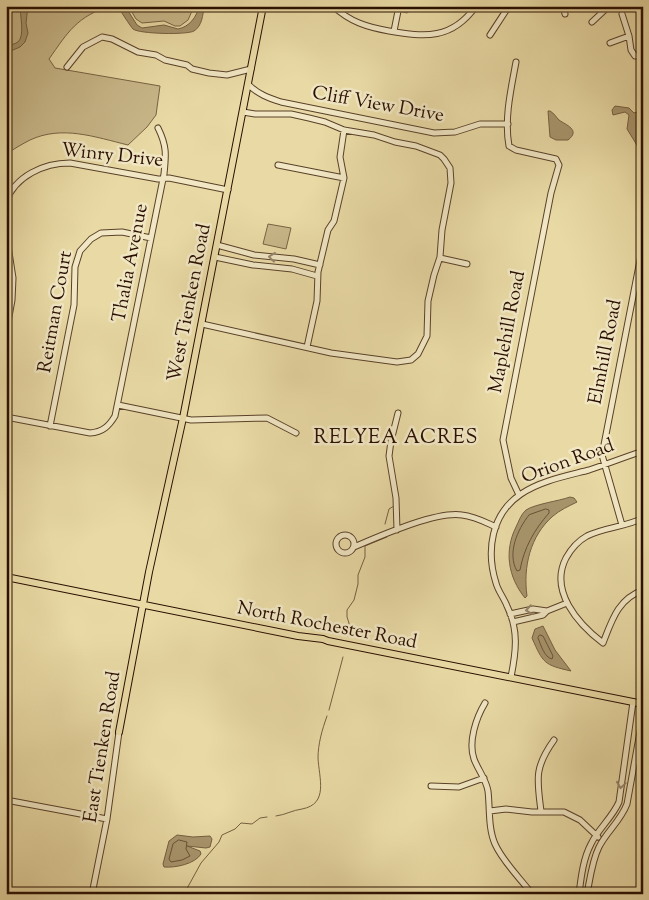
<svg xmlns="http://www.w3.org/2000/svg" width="649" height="900" font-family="'Sorts Mill Goudy',serif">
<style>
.green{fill:#c8b789;stroke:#786244}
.water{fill:#a8956d;stroke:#755f41}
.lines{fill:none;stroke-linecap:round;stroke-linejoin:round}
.shore{stroke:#685236;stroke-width:1}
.stream{stroke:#755f41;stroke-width:1}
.minor-casing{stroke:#594129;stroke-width:7}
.major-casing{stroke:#290e00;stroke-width:8}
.minor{stroke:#f1e7c4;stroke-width:5}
.major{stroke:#e9daa5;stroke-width:6}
.oneway{stroke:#97856c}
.labels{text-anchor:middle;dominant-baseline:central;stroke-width:5;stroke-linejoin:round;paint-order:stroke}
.street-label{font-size:19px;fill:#290e00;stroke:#f1e7c4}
.neighbourhood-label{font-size:20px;letter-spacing:1px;fill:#290e00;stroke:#f1e7c4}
</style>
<rect width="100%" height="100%" fill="#e9daa5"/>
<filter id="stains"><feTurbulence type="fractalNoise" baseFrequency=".004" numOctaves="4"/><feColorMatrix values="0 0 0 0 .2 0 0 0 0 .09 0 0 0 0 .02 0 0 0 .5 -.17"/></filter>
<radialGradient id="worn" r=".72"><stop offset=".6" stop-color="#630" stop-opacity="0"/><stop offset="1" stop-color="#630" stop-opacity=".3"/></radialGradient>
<path class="green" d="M6,6H111C77,16 68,32 49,59L55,68L160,86L156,115L147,127L128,145C95,137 62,125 30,140C22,144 14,149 6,154Z
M159,6L192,11L188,20L180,26H175L164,21L142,23L136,19L129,7Z
M268,224L291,228L286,249L263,244Z"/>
<path class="water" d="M20,6H28L26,23L28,33L25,42L20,47L6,53V47C10,45 15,44 18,42C25,36 20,15 20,6Z
M118,6H125L137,25L142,28L164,25L178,29C189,27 197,17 199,6H204C203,15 202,26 194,31C187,35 139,34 133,29C131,27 119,9 118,6Z
M615,106L629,108L634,113L643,110V155L627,129L629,115L625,112L613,115L612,110Z
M548,111H550C554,113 556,117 559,120C566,125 581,130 568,140H556L550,137Z
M570,497L574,498L577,502C569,506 560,510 553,516C530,536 523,567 527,596L525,598C508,577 504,551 516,527C519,521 521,514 526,510C535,504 559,501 570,497Z
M543,626L555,650L571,671C544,665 543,663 532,638L535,629Z
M177,835L193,837L210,836L212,839L210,847L206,848L187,846L200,851L201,854C195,864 175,868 164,867L163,864L169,841Z"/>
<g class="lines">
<path class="shore" d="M546,509L549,510V513C534,530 524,548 520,570L517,571C507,554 517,530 529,515Z
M540,635L543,636L553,656L552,659C544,657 541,645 538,638Z
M179,840L187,842L186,849L190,856L182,860L171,862L169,859L173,844Z"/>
<path class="stream" d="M373,6L395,11
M399,11L407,13L416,6
M385,524L389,509L394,506
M348,631L349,623L347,617V610L354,600L358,584V575L365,557V546L387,537
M348,636V634
M329,710L343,657
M276,816C285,815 293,810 302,809C329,804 319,778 318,758C318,744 322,730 327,716
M184,894L201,863L219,842L222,835L235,829L241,823L252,824L260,818L267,817"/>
<defs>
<path id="minor" d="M333,6C350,22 367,27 389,31C425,37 452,40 476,6
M563,6L565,14
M622,14L629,36L631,50L635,56H643
M592,22L609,6
M394,31L399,6
M490,35L509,6
M610,43L629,36
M516,62C511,89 504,119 509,146L516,150L556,159L559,165L551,193L503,440L511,478L519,495
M67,67L83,47L102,37L112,39L138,52L156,55L165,60L187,65L192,69L209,73L227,75L251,69
M248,84C257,94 269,98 281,102L434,133L455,132L480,124H508
M278,165L344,178
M6,185L13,189
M6,202C15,176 44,163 70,163L158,179L169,178L228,190
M6,233L13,278L12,300L6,333
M217,245L254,255L294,259L320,265
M215,257L253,265L292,269L317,276
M440,258L467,264
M202,324L331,353L397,362L411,360L418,354L427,336L428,301L434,275L440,257L442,230L451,183L450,168L444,159L440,155L416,146L395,142L374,135L344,130L325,122L309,118L291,114H255L243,112
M307,347L317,301L318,272L328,230L334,221L344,178L340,157L344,130
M118,405L191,420L267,418L296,433
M6,417L90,433C103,432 109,426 115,416L164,174C166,155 167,146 158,128
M50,426L74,305L75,267L80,251L91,239L101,233L122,232L151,238
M643,518C626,527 605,527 587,536C578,541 571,549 566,558C549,591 578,624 603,643C612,620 618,599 643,590
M622,525L602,455L643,245
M397,530L396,498L389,456L391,441L398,413
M336 544a9 9 0 1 1 18 0a9 9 0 1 1-18 0Z
M354,547C380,536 436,511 462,515C474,516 485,522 496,527
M510,614L533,609L547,611
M513,622L543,615L547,611L567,603
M511,677C516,652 519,630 507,606C504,598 498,591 496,583C486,551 491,514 521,494C540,481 566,476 589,470C607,464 625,457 643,451
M485,703C476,718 468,742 474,759C478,770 486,779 488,791C490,808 488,828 495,844C503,862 520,878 532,894
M431,786L459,787L484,778
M6,800L107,819
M490,811L506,809L532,812H564L580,820L598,837
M541,811C537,779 534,768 554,740
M92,894L107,819L119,732
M579,894C581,878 583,859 591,844C598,829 612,818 619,802L633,702
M587,894C590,879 592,861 599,847C607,831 620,822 627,804L643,715"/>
<path id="major" d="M6,577L298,636L323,639L328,641L643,704
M119,732L149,572L183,418L263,6"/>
</defs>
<use href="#minor" class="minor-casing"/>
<use href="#major" class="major-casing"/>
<use href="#minor" class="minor"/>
<use href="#major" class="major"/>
</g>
<defs><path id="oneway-chevron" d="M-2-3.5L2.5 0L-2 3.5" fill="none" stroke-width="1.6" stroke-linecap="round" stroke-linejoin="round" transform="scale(1.25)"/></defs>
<g class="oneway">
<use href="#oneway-chevron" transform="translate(272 257) rotate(-173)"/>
<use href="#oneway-chevron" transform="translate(529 610) rotate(171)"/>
<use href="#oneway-chevron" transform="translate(621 785) rotate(98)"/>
</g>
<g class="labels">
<g class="street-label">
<text transform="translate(378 105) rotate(10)">Cliff View Drive</text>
<text transform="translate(112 156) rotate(6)">Winry Drive</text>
<text transform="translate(131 263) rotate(-79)">Thalia Avenue</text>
<text transform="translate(190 303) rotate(-79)">West Tienken Road</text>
<text transform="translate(56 312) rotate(-80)">Reitman Court</text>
<text transform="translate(508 332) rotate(-79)">Maplehill Road</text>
<text transform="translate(606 352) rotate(-79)">Elmhill Road</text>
<text transform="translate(568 462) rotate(-20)">Orion Road</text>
<text transform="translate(327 626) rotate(11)">North Rochester Road</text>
<text transform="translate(103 747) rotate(-81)">East Tienken Road</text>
</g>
<g class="neighbourhood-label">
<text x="396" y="438">RELYEA ACRES</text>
</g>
</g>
<rect width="649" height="900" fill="none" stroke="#e9daa5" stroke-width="25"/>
<rect x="8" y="8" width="634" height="885" fill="none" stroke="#290e00" stroke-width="2.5"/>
<rect x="12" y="12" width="624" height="875" fill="none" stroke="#290e00"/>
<rect width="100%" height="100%" filter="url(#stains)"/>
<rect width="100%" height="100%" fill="url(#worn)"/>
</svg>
